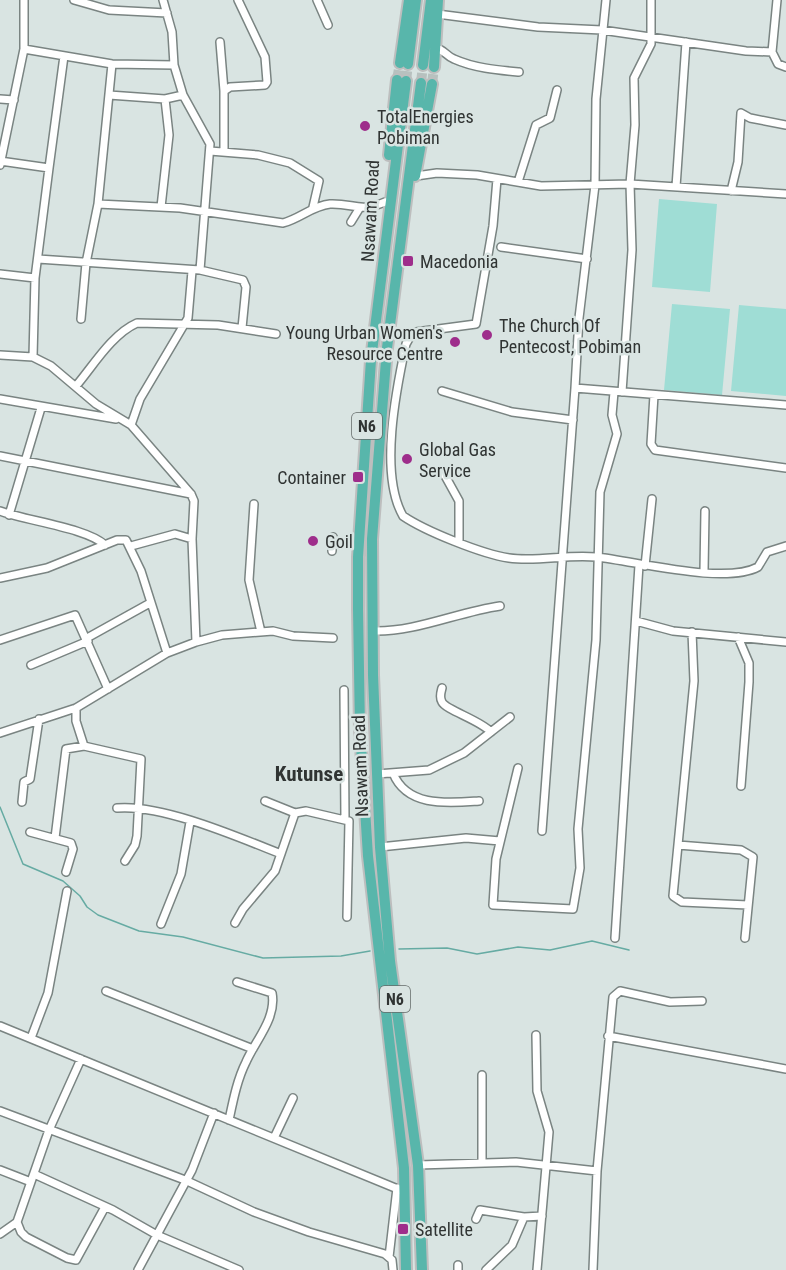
<svg xmlns="http://www.w3.org/2000/svg" width="786" height="1270" font-family="'Roboto Condensed',sans-serif">
<style>
.green{fill:#9fddd5}
.lines{fill:none;stroke-linecap:round;stroke-linejoin:round}
.stream{stroke:#66aba3;stroke-width:1.5}
.highway-tunnel{stroke:#b7c1bf;stroke-width:10;stroke-dasharray:10 5;stroke-linecap:butt}
.minor-casing{stroke:#7a8482;stroke-width:10}
.highway-casing{stroke:#bdbebe;stroke-width:14}
.minor{stroke:#fff;stroke-width:7}
.highway{stroke:#58b6ab;stroke-width:10}
.poi-dot{fill:#9e2d8b;stroke:#d9e4e2;stroke-width:2}
.labels{text-anchor:middle;dominant-baseline:central;stroke-width:5;stroke-linejoin:round;paint-order:stroke}
.shield{fill:#d9e4e2;stroke:#636968;stroke-width:1.5}
.shield-label{font-size:16px;font-weight:bold;fill:#303433}
.poi-label{font-size:18px;fill:#303433;stroke:#d9e4e2;text-anchor:start}
.street-label{font-size:18px;fill:#303433;stroke:#d9e4e2}
.quarter-label{font-size:21px;font-weight:bold;fill:#303433;stroke:#d9e4e2}
</style>
<rect width="100%" height="100%" fill="#d9e4e2"/>
<path class="green" d="M659,199L717,204L710,292L652,287Z
M672,304L730,309L722,395L664,390Z
M739,305L786,309V396L731,391Z"/>
<g class="lines">
<path class="stream" d="M0,807L23,864L63,881L80,896L87,907L98,915L139,931L183,937L263,958L341,956L370,951
M399,949L447,948L477,954L518,947L550,950L592,941L629,950"/>
<path class="highway-tunnel" d="M397,80L400,63
M406,81L408,64
M421,83L423,65
M432,84L434,67"/>
<defs>
<path id="minor" d="M74,0L109,10L167,13
M163,0L172,32L174,65L183,95L210,144L200,270
M317,0L328,25
M606,0L596,99L595,185L579,318L575,388L786,405
M777,0L772,52L778,64L786,67
M437,14L538,27L602,30L746,51L772,52
M220,42L224,91
M435,48C444,49 446,56 454,59C474,68 497,70 519,72
M24,49L112,64L174,65
M109,95L165,99L183,95
M0,99L14,100
M210,151L258,155L290,163L319,181L313,207
M224,151V91L230,87L265,85L267,82L265,57L238,0
M0,161L49,168L64,56
M0,165L24,49V0
M416,176L437,173L477,175L541,186L630,184L786,194
M497,179L493,226L476,324L416,332L410,337L406,344C396,390 379,474 403,516C425,531 482,554 509,558C538,562 567,554 596,557C636,561 724,585 758,567L767,552L786,546
M518,182L536,125L550,118L557,90
M676,187L686,42
M731,191L738,162L741,113L750,118L786,125
M98,204L180,208L283,223C301,218 312,206 330,204C354,203 359,213 385,202
M161,207L169,135L165,99
M351,222L359,209
M501,247L587,259
M38,259L200,270L243,280L246,287L242,328
M0,274L35,278
M81,319L86,263L98,204L112,64
M0,355L33,357L51,366L96,404L131,425L191,494L194,501L192,539L196,642
M33,357L35,278L49,168
M76,386C93,366 112,334 137,323L218,325L276,334
M442,391L512,412L573,420
M622,392L632,250L630,184L635,125L634,78L651,44V0
M654,395L651,444L655,450L786,468
M0,399L116,419
M131,425L140,399L188,318L192,271
M0,456L191,494
M443,472L459,501V541
M254,504L249,580L261,632
M0,511C27,521 87,528 105,545
M9,515L41,408
M131,546L175,534L192,539
M332,551L333,537
M645,566L652,499
M704,571L705,511
M0,578L47,568L117,540H126L141,571L167,653
M636,621L673,631L786,642
M374,631C416,632 458,612 500,606
M692,632L694,681L673,896L682,902L748,905
M738,637L749,663V682L741,786
M87,638L150,603
M0,640L75,615L108,689
M31,665L88,641
M442,688C441,692 439,697 442,702C446,710 480,720 491,732
M344,690L345,820
M76,708V721L84,746
M0,733L76,708L167,653L196,642L222,635L273,631L293,636L333,638
M518,768L496,859L493,905L573,909L580,868L578,829L596,640L600,492L617,434L612,415L614,392
M393,773C407,808 449,803 479,801
M377,774L429,770L464,753L510,717
M265,801L295,813
M22,802L24,782L30,779L39,719
M117,808C162,804 238,837 281,854
M542,831L575,388
M30,832L71,843L73,849L66,872
M55,838L66,749L84,746L141,759L137,836L135,845L125,861
M678,845L741,850L753,857L745,938
M380,847L466,838L500,841
M235,923L243,909L275,871L295,813L306,811L349,821L347,917
M161,924L181,874L190,822
M615,938L639,565
M106,991L253,1049
M0,1026L405,1192
M536,1035L537,1091L549,1132L537,1270
M608,1036L786,1069
M31,1038L48,993L67,891
M482,1075V1162
M0,1111L185,1180L254,1212L309,1232L385,1254L392,1260L393,1270
M229,1120C233,1101 237,1080 246,1062C255,1041 277,1018 272,993L237,982
M274,1138L293,1098
M418,1165L516,1162L597,1171
M0,1170L31,1182
M34,1174L113,1210L157,1235L239,1270
M476,1219L480,1210L524,1217
M17,1222L21,1232L26,1237L67,1258L76,1260L105,1207
M0,1234L17,1222L49,1130L81,1059
M389,1257L397,1188
M458,1265V1270
M138,1270L192,1170L214,1113
M486,1270L512,1245L524,1217L542,1216
M593,1270L597,1171L613,997L620,991L670,1002L702,1001"/>
<path id="highway" d="M400,63L409,0
M408,64L416,0
M423,65L431,0
M434,67L438,0
M421,83L387,348L372,539L373,675L380,847L390,961L418,1165L422,1270
M389,155L397,80
M415,176L432,84
M406,1270L404,1168L368,856L360,730L358,609V557L371,360L406,81"/>
</defs>
<use href="#minor" class="minor-casing"/>
<use href="#highway" class="highway-casing"/>
<use href="#minor" class="minor"/>
<use href="#highway" class="highway"/>
</g>
<g class="poi-dot">
<circle cx="365" cy="126" r="6"/>
<rect x="402" y="255" width="12" height="12" rx="3"/>
<circle cx="487" cy="335" r="6"/>
<circle cx="455" cy="342" r="6"/>
<circle cx="407" cy="459" r="6"/>
<rect x="352" y="471" width="12" height="12" rx="3"/>
<circle cx="313" cy="541" r="6"/>
<rect x="397" y="1223" width="12" height="12" rx="3"/>
</g>
<g class="labels">
<g class="shield">
<rect x="352" y="413" width="30" height="26" rx="4.5"/>
<rect x="380" y="986" width="30" height="26" rx="4.5"/>
</g>
<g class="shield-label">
<text x="367" y="426">N6</text>
<text x="395" y="999">N6</text>
</g>
<g class="poi-label">
<text x="377" y="116">TotalEnergies<tspan x="377" dy="21">Pobiman</tspan></text>
<text x="420" y="261">Macedonia</text>
<text x="499" y="325">The Church Of<tspan x="499" dy="21">Pentecost, Pobiman</tspan></text>
<text x="443" y="332" text-anchor="end">Young Urban Women's<tspan x="443" dy="21">Resource Centre</tspan></text>
<text x="419" y="449">Global Gas<tspan x="419" dy="21">Service</tspan></text>
<text x="346" y="477" text-anchor="end">Container</text>
<text x="325" y="541">Goil</text>
<text x="415" y="1229">Satellite</text>
</g>
<g class="street-label">
<text transform="translate(370 211) rotate(-87)">Nsawam Road</text>
<text transform="translate(360 766) rotate(-92)">Nsawam Road</text>
</g>
<g class="quarter-label">
<text x="309" y="774">Kutunse</text>
</g>
</g>
</svg>
